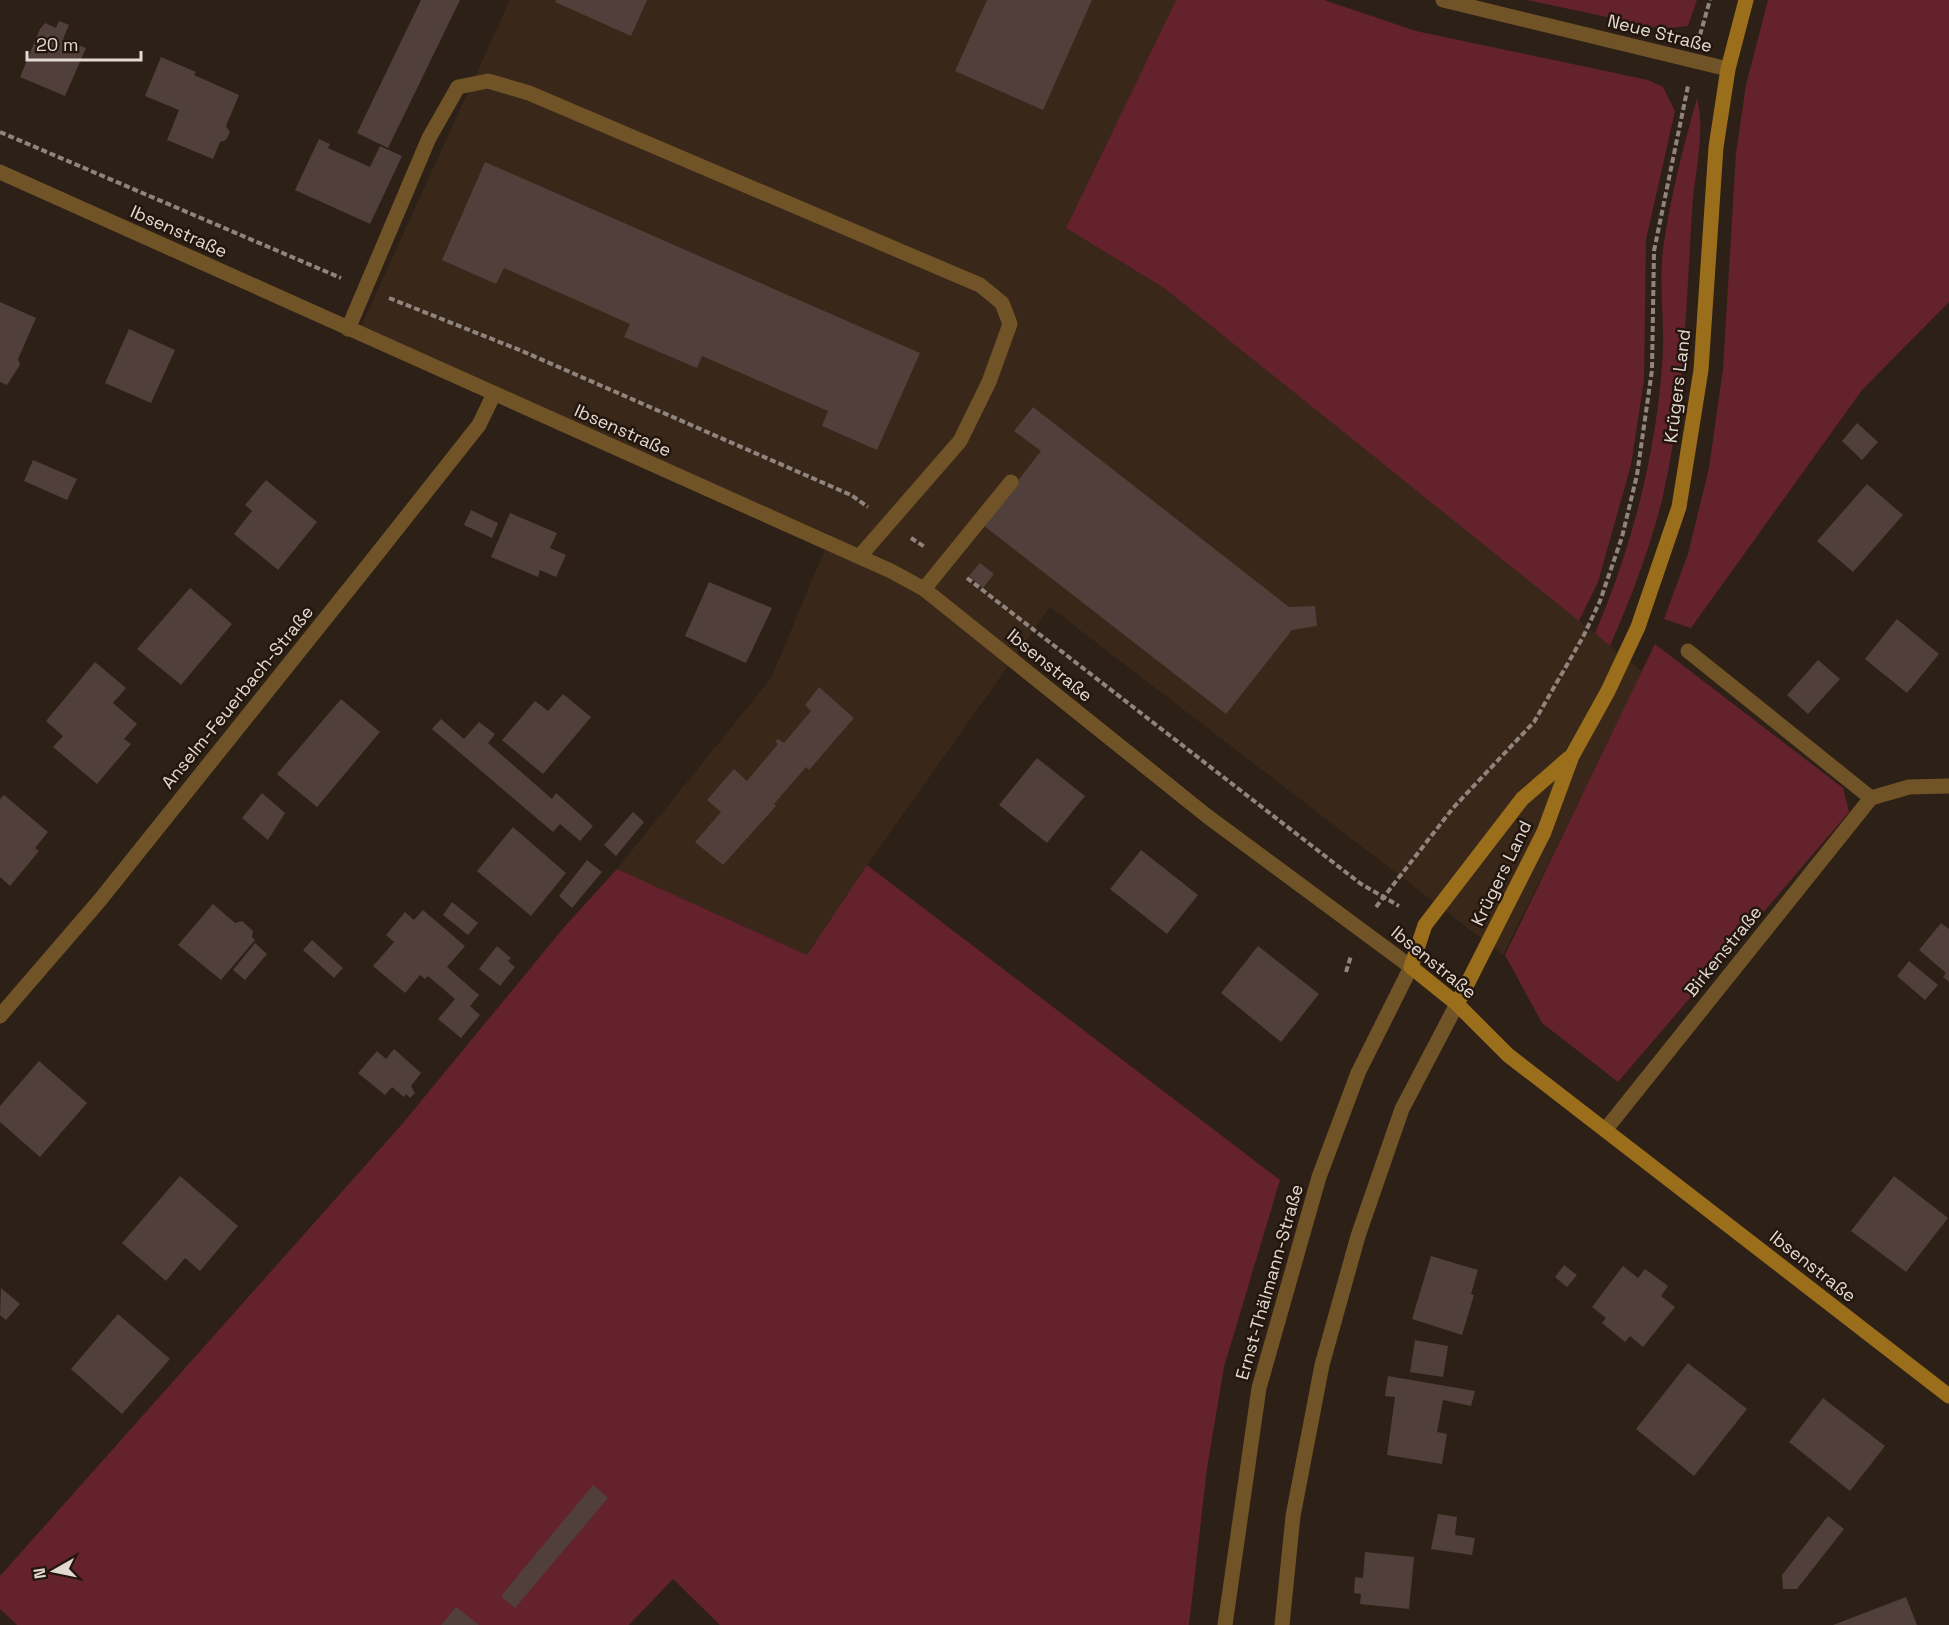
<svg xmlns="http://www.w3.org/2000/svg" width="1949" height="1625" font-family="'Space Grotesk',sans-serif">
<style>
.built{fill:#39271a}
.green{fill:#64222d}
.building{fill:#513f3b}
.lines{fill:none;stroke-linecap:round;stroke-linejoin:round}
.path{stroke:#90857e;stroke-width:4;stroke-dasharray:6 3;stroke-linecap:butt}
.lane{stroke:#705327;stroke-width:15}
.street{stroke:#705327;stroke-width:15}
.secondary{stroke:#9b6e1c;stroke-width:15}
.labels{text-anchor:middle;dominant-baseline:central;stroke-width:5;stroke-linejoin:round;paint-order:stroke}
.street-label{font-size:18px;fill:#e2d9d3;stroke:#23160d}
</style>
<rect width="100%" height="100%" fill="#2d2016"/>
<path class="built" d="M510,0H1176L1066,228L1164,288L1643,672L1503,955L1050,607L867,865L807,955L617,869L771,678L831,535L494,394L358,333Z"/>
<path class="green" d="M1176,0H1324L1416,31L1648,80L1663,87L1675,111L1646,240L1644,380L1631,465L1598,582L1579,621L1164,288L1066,228Z
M1527,0H1697L1688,26L1663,29Z
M1768,0H1949V302L1862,390L1691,628L1664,619L1688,554L1709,468L1723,369L1736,153L1746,85Z
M1697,98C1706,134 1694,174 1692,211C1686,308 1684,405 1662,500C1649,551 1631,598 1610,646L1595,633C1633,545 1658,447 1663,350C1664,317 1659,283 1663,250C1670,198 1683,148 1697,98Z
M1655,644L1843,788L1849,812L1618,1082L1542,1023L1505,955Z
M867,865L1280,1180L1224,1367L1207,1468L1189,1625H720L673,1579L629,1625H17L0,1609V1576L403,1123L566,925L617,869L807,955Z"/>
<path class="building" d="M421,0H460L388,148L357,133Z
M556,0H647L631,36L555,2Z
M987,0H1092L1043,110L955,71Z
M59,21L69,25L63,39L86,48L65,96L20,77L40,29L45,23L56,28Z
M161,57L196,72L194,75L239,95L226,126L230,132L226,140L220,142L213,159L167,140L179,110L145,96Z
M319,139L330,144L328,148L370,167L380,146L402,156L370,224L295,190Z
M485,162L920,353L877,450L822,426L828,411L702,356L697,368L624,337L630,324L504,268L496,284L442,260Z
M0,302L36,318L18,359L20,365L7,385L0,382Z
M129,329L175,350L151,403L105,383Z
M1033,407L1289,607L1315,606L1317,626L1292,630L1226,714L983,525L1041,451L1014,431Z
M1857,423L1878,442L1862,460L1842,441Z
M33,460L77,479L67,500L24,481Z
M266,480L317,522L278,570L234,534L252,511L245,505Z
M1867,484L1903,515L1853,572L1817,541Z
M471,510L498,523L492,538L464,525Z
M510,513L557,533L550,548L566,555L556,577L540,570L538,577L491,557Z
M980,563L994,574L983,588L969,576Z
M709,582L772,608L746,663L685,636Z
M190,588L232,624L181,685L137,649Z
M1897,619L1939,654L1907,693L1865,659Z
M1818,660L1840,679L1808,714L1787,695Z
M95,662L126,688L113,703L137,724L124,739L131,744L97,784L53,747L63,736L46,721Z
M819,687L854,718L809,770L806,767L774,804L776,806L723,865L695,842L721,812L707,800L734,769L747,781L778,744L775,741L778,739L784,743L811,711L805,705Z
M563,694L591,717L543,774L502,740L535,701L548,711Z
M341,699L380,732L317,807L277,774Z
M441,719L464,739L479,722L495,734L488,743L552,799L556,793L593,826L580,841L560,824L553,832L432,729Z
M1037,758L1085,796L1047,843L999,805Z
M262,793L285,813L268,840L242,818Z
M4,795L48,832L35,848L39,851L10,886L0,877V799Z
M633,812L644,822L616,856L604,845Z
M513,827L566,873L531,916L477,871Z
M1141,850L1198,895L1167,934L1110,889Z
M587,860L602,872L572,908L559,896Z
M452,902L478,923L468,935L443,915Z
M213,904L235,923L242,921L253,931L252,937L255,940L221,980L178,945Z
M423,910L465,946L447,967L479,995L470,1006L480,1015L461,1038L438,1019L455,999L428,976L425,979L420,975L405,993L373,966L394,942L386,935L405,912L414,920Z
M1941,923L1949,929V982L1943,977L1946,973L1919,950Z
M312,940L343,968L334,978L303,950Z
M255,943L267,954L245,980L233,970Z
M497,946L511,958L508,961L515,967L500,986L479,969Z
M1258,946L1319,994L1281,1042L1221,993Z
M1909,961L1938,985L1925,1000L1897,976Z
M394,1049L421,1073L411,1086L415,1093L410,1098L406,1094L404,1097L392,1087L385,1095L358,1073L377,1051L386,1059Z
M39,1061L87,1103L40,1157L0,1122V1106Z
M180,1176L238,1226L200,1271L185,1258L166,1281L122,1243Z
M1894,1176L1948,1218L1906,1272L1851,1231Z
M1431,1256L1478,1270L1471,1294L1474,1295L1462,1335L1412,1319Z
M1564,1265L1577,1275L1567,1287L1555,1277Z
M1623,1266L1638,1278L1645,1269L1668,1286L1661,1296L1675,1307L1643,1347L1630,1336L1625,1342L1602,1323L1606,1318L1592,1307Z
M1,1288L20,1304L6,1320L0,1315Z
M118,1314L170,1359L122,1414L71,1369Z
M1415,1340L1448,1346L1443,1377L1410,1372Z
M1688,1363L1747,1409L1694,1476L1636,1429Z
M1388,1376L1475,1391L1471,1406L1443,1400L1437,1432L1447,1434L1442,1464L1387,1455L1395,1397L1385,1396Z
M1823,1398L1885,1446L1850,1491L1789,1442Z
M593,1485L608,1498L515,1608L501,1596Z
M1438,1514L1457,1517L1455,1535L1475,1538L1472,1555L1431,1549Z
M1828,1516L1844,1529L1797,1589H1783L1782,1575Z
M1365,1552L1414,1557L1409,1609L1360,1604L1361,1594L1354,1593L1355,1577L1363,1578Z
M1906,1597L1917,1625H1833Z
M456,1607L479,1625H441Z"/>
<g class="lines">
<path class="path" d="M1700,35L1710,0
M0,132L341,278
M389,298L522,351L851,495L868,507
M911,538L925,547
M967,578L1361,884L1399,906
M1376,907L1453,808L1534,722L1583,637L1600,601L1622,537L1637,475L1652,370L1654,251L1688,86
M1346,972L1351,956"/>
<path class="lane" d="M348,329L429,138L458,87L488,81L529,93L980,285L1002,303L1010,324L989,382L960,441L860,556
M924,589L1011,482"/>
<path class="street" d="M1443,0L1728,69
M0,172L891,571L924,589L1207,816L1411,967L1358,1073L1319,1177L1259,1388L1225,1625
M1688,651L1871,798
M0,1016L100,900L373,559L479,425L494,394
M1606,1129L1871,798L1909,787L1949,786
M1282,1625L1293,1516L1322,1365L1358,1236L1402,1109L1457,1004"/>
<path class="secondary" d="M1569,758L1522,799L1425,925L1411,967L1457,1004L1508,1055L1949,1396
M1457,1004L1544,832L1572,756L1608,691L1638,627L1679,507L1701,370L1716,147L1728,69L1746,0"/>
</g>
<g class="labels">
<g class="street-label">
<text transform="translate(1660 33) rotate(14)">Neue Straße</text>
<text transform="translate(179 231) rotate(24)">Ibsenstraße</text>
<text transform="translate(1677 386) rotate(-83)">Krügers Land</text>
<text transform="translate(623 430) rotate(24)">Ibsenstraße</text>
<text transform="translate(1050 665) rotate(39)">Ibsenstraße</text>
<text transform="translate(237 697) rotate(-51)">Anselm-Feuerbach-Straße</text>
<text transform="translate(1501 873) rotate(-64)">Krügers Land</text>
<text transform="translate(1723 951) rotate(-51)">Birkenstraße</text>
<text transform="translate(1434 962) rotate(39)">Ibsenstraße</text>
<text transform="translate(1813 1266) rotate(38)">Ibsenstraße</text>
<text transform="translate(1269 1282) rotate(-74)">Ernst-Thälmann-Straße</text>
</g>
</g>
<g transform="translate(54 1571) rotate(261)" stroke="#23160d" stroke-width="4.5" paint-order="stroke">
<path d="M0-4.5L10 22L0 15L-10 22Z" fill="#e2d9d3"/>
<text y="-9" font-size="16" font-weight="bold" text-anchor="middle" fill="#e2d9d3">N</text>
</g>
<path d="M27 51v9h114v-9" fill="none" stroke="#e2d9d3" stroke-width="3"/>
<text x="36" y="51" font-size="18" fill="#e2d9d3" stroke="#23160d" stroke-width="4.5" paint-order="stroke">20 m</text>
</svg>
